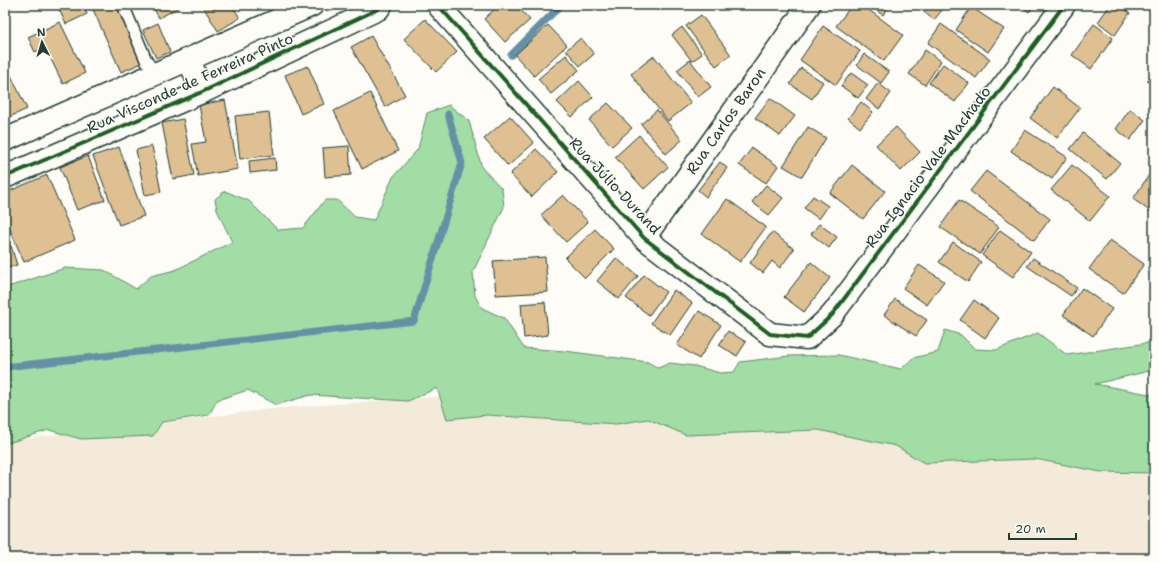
<svg xmlns="http://www.w3.org/2000/svg" width="1159" height="563" font-family="'Shantell Sans',sans-serif">
<style>
.built{fill:#f4ead9}
.green{fill:#a1dda4;stroke:#608d6c}
.lines{fill:none;stroke-linecap:round;stroke-linejoin:round}
.stream{stroke:#6690a6;stroke-width:7}
.building{fill:#dfc092;stroke:#1f3d34}
.lane-casing{stroke:#1f3d34;stroke-width:14}
.street-casing{stroke:#1f3d34;stroke-width:25}
.lane{stroke:#fdfcf7;stroke-width:11}
.street{stroke:#fdfcf7;stroke-width:22}
.cycleway-casing{stroke:#fdfcf7;stroke-width:6}
.cycleway{stroke:#1b5e20;stroke-width:4}
.labels{text-anchor:middle;dominant-baseline:central;stroke-width:3;stroke-linejoin:round;paint-order:stroke}
.street-label{font-size:15px;fill:#1f3d34;stroke:#fdfcf7}
</style>
<rect width="100%" height="100%" fill="#fdfcf7"/>
<filter id="ink" filterUnits="userSpaceOnUse"><feTurbulence type="fractalNoise" baseFrequency=".025" numOctaves="2"/><feDisplacementMap in="SourceGraphic" scale="8" xChannelSelector="R" yChannelSelector="G"/><feConvolveMatrix kernelMatrix="1 2 1 2 8 2 1 2 1" color-interpolation-filters="sRGB"/></filter>
<g filter="url(#ink)">
<path class="built" d="M476,394L1154,456V558H5V441L281,408Z"/>
<path class="green" d="M449,105L469,121L482,168L502,189L504,207L473,272L475,296L482,308L504,318L524,348L565,351L648,362L658,368L670,363L695,366L720,373L734,372L740,362L789,356L839,355L901,369L913,358L938,352L945,330L961,335L975,349L996,350L1038,333L1067,355L1154,342V365L1149,371L1095,384L1154,395V473L1101,472L1035,459L924,463L896,446L818,430L686,435L648,419L616,424L487,415L447,419L437,388L408,401L310,395L276,405L248,390L217,400L209,415L162,422L153,436L81,439L49,430L5,444V288L65,268L104,270L136,289L151,276L175,270L232,242L217,210L215,199L225,191L249,201L278,230L303,228L325,200H337L355,217L374,220L393,177L418,149L427,113Z"/>
<g class="lines">
<path class="stream" d="M511,55L561,5
M5,367L414,321L462,163L448,114"/>
</g>
<path class="building" d="M57,5H83L87,14L66,24Z
M91,5H116L142,63L121,72Z
M152,5H183L159,18Z
M202,5H232L240,18L218,31Z
M499,5H516L530,20L505,42L484,19Z
M852,5H862L903,35L884,61L836,26Z
M868,5H890L883,15Z
M915,5H946L934,20Z
M1020,5H1035L1029,12Z
M1110,5H1119L1130,13L1115,35L1098,22Z
M971,7L1004,29L988,52L956,30Z
M701,15L731,55L716,66L686,26Z
M425,19L457,52L436,72L404,39Z
M60,22L85,73L63,84L45,47L35,52L28,37Z
M158,23L170,52L156,58L143,30Z
M941,24L990,59L976,78L928,43Z
M1094,24L1113,38L1091,69L1072,55Z
M548,25L567,45L534,76L515,55Z
M823,26L860,51L836,85L800,60Z
M682,27L702,54L692,61L672,35Z
M371,36L405,95L385,107L351,47Z
M581,38L594,54L580,66L566,50Z
M925,50L941,61L925,85L909,74Z
M864,54L889,72L881,83L857,65Z
M566,55L579,70L551,94L538,79Z
M654,56L691,103L668,121L631,74Z
M690,60L711,87L698,97L677,70Z
M5,63L27,109L5,119Z
M943,64L969,83L955,102L929,83Z
M308,66L324,104L301,114L285,75Z
M801,68L823,82L812,99L790,84Z
M1154,71V85L1147,81Z
M851,73L868,85L858,98L841,86Z
M579,81L593,97L572,117L557,102Z
M878,83L891,93L879,109L866,99Z
M1053,87L1080,108L1057,138L1030,118Z
M370,93L398,151L362,169L334,111Z
M770,98L795,116L780,136L755,118Z
M225,100L238,169L198,176L192,144L206,142L199,105Z
M861,102L873,112L860,128L848,118Z
M608,103L632,128L612,146L589,120Z
M1130,109L1145,120L1130,140L1116,129Z
M657,110L682,140L666,154L641,124Z
M269,112L274,155L240,159L235,116Z
M510,116L534,143L508,166L484,139Z
M183,119L194,175L173,179L162,123Z
M808,127L826,138L802,177L783,166Z
M896,127L920,152L901,171L876,145Z
M1025,130L1067,157L1052,179L1011,151Z
M1083,133L1120,163L1107,179L1070,149Z
M639,135L668,167L644,189L615,157Z
M152,146L161,192L145,195L136,150Z
M349,146L351,175L325,177L323,148Z
M119,147L144,216L119,225L93,156Z
M752,148L778,166L766,183L739,165Z
M536,149L558,172L532,197L510,174Z
M88,156L105,200L77,210L60,167Z
M275,158L276,170L250,173L249,161Z
M720,162L727,168L706,197L698,190Z
M852,165L885,191L863,219L830,193Z
M1072,165L1110,196L1090,221L1051,190Z
M1153,169L1154,170V214L1133,199Z
M986,171L1050,219L1034,240L970,191Z
M47,175L75,240L24,262L5,218V193Z
M766,185L783,198L769,215L752,202Z
M563,195L588,222L566,242L541,215Z
M813,196L828,206L819,219L804,208Z
M727,199L766,227L740,262L702,234Z
M959,200L999,227L980,254L940,227Z
M819,224L837,237L829,248L811,234Z
M595,229L614,249L585,278L565,258Z
M1000,230L1031,252L1013,277L982,255Z
M772,232L794,249L780,268L772,261L763,273L750,263Z
M1110,240L1144,264L1123,293L1089,269Z
M953,242L981,262L968,282L939,262Z
M11,246L17,265L5,269V248Z
M545,257L548,292L496,295L493,261Z
M616,258L638,276L619,299L597,281Z
M1033,258L1077,288L1071,296L1027,266Z
M811,262L830,278L804,312L784,297Z
M919,265L944,281L927,305L903,288Z
M644,275L666,292L649,315L626,298Z
M1082,288L1112,309L1093,336L1063,315Z
M674,290L692,303L670,335L651,323Z
M895,299L927,320L916,336L884,315Z
M974,300L999,318L985,338L960,320Z
M545,302L548,335L524,338L521,304Z
M699,311L721,325L699,359L677,345Z
M728,331L746,342L737,356L719,345Z"/>
<g class="lines">
<defs>
<path id="lane" d="M123,5L146,60L155,74"/>
<path id="street" d="M438,5L644,238L770,334L807,338L832,315L1064,5
M189,59L202,92
M5,140L312,5
M5,177L202,92L378,9L381,5
M644,238L809,5"/>
</defs>
<use href="#lane" class="lane-casing"/>
<use href="#street" class="street-casing"/>
<use href="#lane" class="lane"/>
<use href="#street" class="street"/>
<defs>
<path id="cycleway" d="M438,5L644,238L770,334L807,338L832,315L1064,5
M5,177L202,92L378,9L381,5"/>
</defs>
<use href="#cycleway" class="cycleway-casing"/>
<use href="#cycleway" class="cycleway"/>
</g>
</g>
<g class="labels">
<g class="street-label">
<text transform="translate(190 83) rotate(-24)">Rua Visconde de Ferreira Pinto</text>
<text transform="translate(726 121) rotate(-55)">Rua Carlos Baron</text>
<text transform="translate(928 167) rotate(-53)">Rua Ignacio Vale Machado</text>
<text transform="translate(615 186) rotate(47)">Rua Júlio Durand</text>
</g>
</g>
<rect width="1159" height="563" fill="none" stroke="#fdfcf7" stroke-width="20"/>
<rect x="10" y="10" width="1139" height="543" fill="none" stroke="#1f3d34" stroke-width="1.5" filter="url(#ink)"/>
<g transform="translate(42 42) rotate(355)" stroke="#fdfcf7" stroke-width="3" paint-order="stroke">
<path d="M0-3L7 15L0 10L-7 15Z" fill="#1f3d34"/>
<text y="-6" font-size="11" font-weight="bold" text-anchor="middle" fill="#1f3d34">N</text>
</g>
<path d="M1009 533v6h67v-6" fill="none" stroke="#1f3d34" stroke-width="2"/>
<text x="1015" y="533" font-size="12" fill="#1f3d34" stroke="#fdfcf7" stroke-width="3" paint-order="stroke">20 m</text>
</svg>
